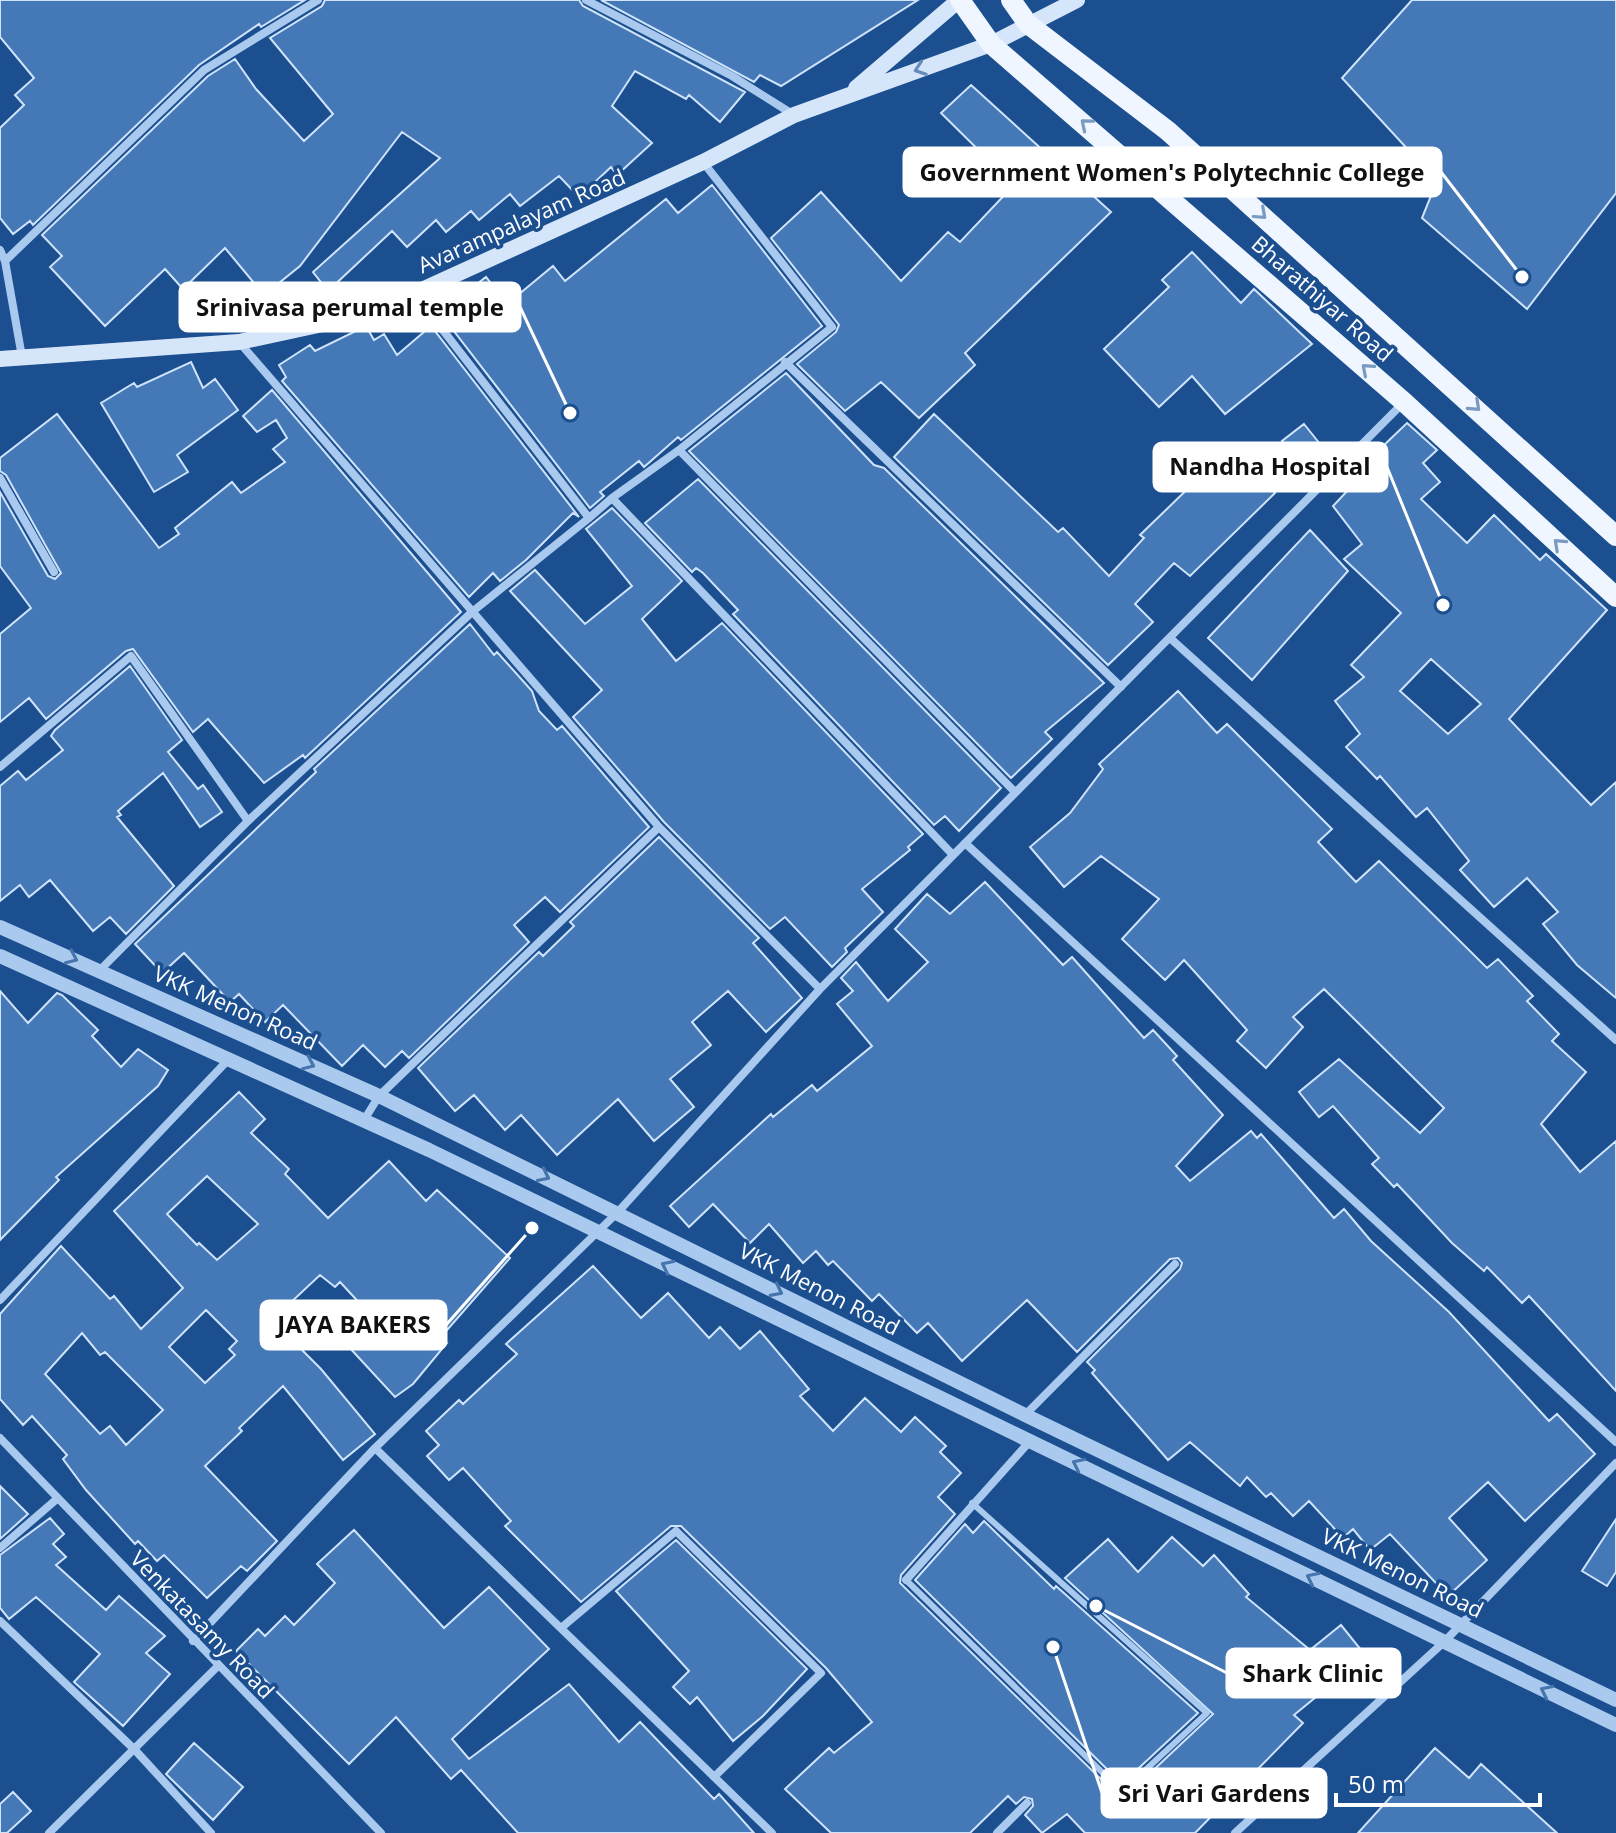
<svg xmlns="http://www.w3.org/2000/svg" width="1616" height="1833" font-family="'Open Sans',sans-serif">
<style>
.building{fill:#4478b7;stroke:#cfe3fa;stroke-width:2;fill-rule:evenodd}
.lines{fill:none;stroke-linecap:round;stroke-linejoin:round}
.service{stroke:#a9c9ee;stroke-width:6}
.minor{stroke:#a9c9ee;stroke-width:8}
.tertiary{stroke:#a9c9ee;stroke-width:14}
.secondary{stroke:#d6e6fa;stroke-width:16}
.primary{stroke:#f0f6ff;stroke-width:20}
.oneway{stroke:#668bba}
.oneway2{stroke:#7b9ac1}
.oneway3{stroke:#4674ac}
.labels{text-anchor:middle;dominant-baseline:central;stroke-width:7;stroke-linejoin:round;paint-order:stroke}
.street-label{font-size:22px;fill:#fff;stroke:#1b4f8f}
.leader{fill:none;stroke:#fff;stroke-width:3}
.callout-dot{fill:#fff;stroke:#1b4f8f;stroke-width:3}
.callout{fill:#fff;stroke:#fff;stroke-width:3}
.callout-label{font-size:24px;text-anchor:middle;font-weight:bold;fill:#111}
</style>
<rect width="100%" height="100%" fill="#1b4f8f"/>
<path class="building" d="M0,0H305L261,27L259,24L199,65L33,225L30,221L13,234L0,218V128L24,105L15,95L34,78L0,37Z
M325,0H579L583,6L745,92L720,122L689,95L686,99L635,71L612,106L652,143L617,175L611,167L579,197L559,176L520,206L510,194L479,220L471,211L446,232L436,220L407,247L392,231L328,291L313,272L440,158L402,132L300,266L264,295L225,248L183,289L165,269L105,326L50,267L62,256L42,235L208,76L235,59L256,89L304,141L333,114L270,38L322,6Z
M601,0H918L781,86L760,75L754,82Z
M1412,0H1616V193L1527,309L1422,218L1437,181L1342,78Z
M971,85L1111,212L965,353L975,365L919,418L881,382L845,411L797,364L836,332L839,325L771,238L821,192L901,281L948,232L960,242L1014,185L941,113Z
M712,185L822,326L681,440L678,437L644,467L639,461L600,492L604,496L590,508L440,313L486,277L507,304L553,266L565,281L666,199L678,213Z
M1192,252L1241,303L1254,289L1312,344L1225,414L1192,376L1159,407L1104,349L1169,287L1162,280Z
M366,326L374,340L384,334L397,355L431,326L579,517L573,513L526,560L500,581L493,573L469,597L282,381L286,377L279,365L310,345L315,351Z
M191,362L203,388L215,379L238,410L177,455L188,472L154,492L101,403L134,383L137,387Z
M786,373L874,465L884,468L1104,683L1045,732L1052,739L1011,778L689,451Z
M272,390L461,612L305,758L303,755L264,783L208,719L193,732L133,649L126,651L46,719L29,698L0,722V634L31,608L0,566V492L48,576L55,579L61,573L6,475L0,471V458L57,414L159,548L179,534L175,528L232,482L241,493L285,462L273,449L287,438L276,420L257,432L243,416Z
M934,414L1058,532L1063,528L1109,576L1144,538L1140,535L1232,446L1275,493L1190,576L1174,563L1135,604L1153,622L1108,665L894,457Z
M1407,423L1437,450L1423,463L1440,482L1421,499L1467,543L1494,515L1540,560L1546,554L1607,610L1509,719L1591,805L1616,782V998L1577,965L1543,924L1558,912L1527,878L1494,907L1460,870L1469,861L1427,808L1416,817L1380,776L1377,779L1346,747L1360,734L1335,701L1364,677L1351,665L1401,613L1344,559L1362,544L1333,506L1385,451L1381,448ZM1431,659L1481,704L1448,734L1400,691Z
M1304,424L1320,444L1298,461L1282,441Z
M698,479L1001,788L959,831L945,816L934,825L733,614L738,610L703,573L696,568L692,572L645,523Z
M612,508L682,581L642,619L676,661L722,623L923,834L908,847L910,850L862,889L883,912L845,948L847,952L832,967L785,917L770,929L664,822L573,717L602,690L510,591L535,570L585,624L632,586L586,529Z
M1310,530L1348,571L1252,680L1208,638Z
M470,624L494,655L497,652L532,691L539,711L557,730L562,726L649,827L560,912L545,897L514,925L529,942L409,1058L402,1051L385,1067L363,1045L342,1066L283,1005L265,1022L239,994L230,1002L184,953L162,973L135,944L316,772L314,769Z
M130,666L182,740L168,752L198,789L203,785L222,812L200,827L163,773L118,811L121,815L117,817L174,886L126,934L110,917L93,931L50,880L29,897L20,885L0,901V786L18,771L26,780L63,750L51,736L55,730Z
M1178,691L1217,733L1227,724L1332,829L1318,842L1356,882L1379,861L1487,968L1498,959L1533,996L1527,1001L1559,1034L1552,1041L1586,1072L1541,1124L1580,1172L1616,1141V1391L1529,1296L1522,1303L1487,1267L1484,1271L1452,1243L1397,1184L1394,1187L1372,1164L1379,1158L1333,1106L1319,1117L1299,1092L1339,1059L1420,1133L1444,1108L1324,989L1293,1017L1303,1027L1266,1068L1237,1041L1247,1030L1184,960L1165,980L1122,939L1159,899L1101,856L1064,887L1030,847L1070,813L1103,769L1099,764Z
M659,837L759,938L753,943L802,998L766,1032L728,991L692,1022L711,1045L670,1079L694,1107L654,1141L618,1099L557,1155L521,1115L505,1130L474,1095L455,1111L418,1068L539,952L543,956L574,926L570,922Z
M985,882L1063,965L1072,957L1144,1038L1153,1030L1177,1056L1173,1060L1223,1115L1176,1166L1190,1181L1251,1131L1257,1138L1261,1134L1334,1218L1344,1209L1371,1241L1449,1312L1549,1421L1557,1414L1595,1454L1525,1521L1488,1482L1449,1518L1487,1560L1448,1596L1390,1534L1370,1550L1353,1529L1343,1538L1309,1501L1293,1516L1271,1493L1266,1497L1247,1477L1240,1486L1190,1442L1168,1460L1092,1373L1095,1370L1087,1362L1180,1269L1182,1263L1178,1258L1170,1259L1077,1352L1027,1300L962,1361L928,1323L917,1333L879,1294L872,1301L833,1261L828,1265L816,1251L803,1263L769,1224L750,1243L713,1204L689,1227L670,1206L771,1114L773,1117L812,1085L817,1091L872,1046L837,1004L853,991L841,978L856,962L888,1001L928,962L895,929L927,894L950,914Z
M0,991L28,1023L57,993L62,995L98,1030L92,1036L121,1067L138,1049L168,1070L158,1086L56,1177L59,1180L0,1240Z
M239,1092L265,1119L251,1133L289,1169L285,1174L328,1218L389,1161L426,1201L437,1190L510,1258L440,1338L447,1343L413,1384L395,1397L348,1346L377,1322L340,1282L335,1287L320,1275L272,1320L321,1369L375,1434L343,1460L283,1386L239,1428L242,1431L205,1466L277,1541L247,1571L241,1566L207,1598L164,1555L157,1561L138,1541L135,1544L86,1490L63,1459L67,1455L32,1416L23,1425L0,1399V1314L61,1246L110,1299L114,1296L141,1329L183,1288L114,1211ZM207,1176L258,1224L217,1260L199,1243L197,1245L167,1214ZM206,1310L237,1341L229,1349L235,1355L205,1383L169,1347ZM82,1333L100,1355L105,1352L163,1410L126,1445L110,1426L100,1434L45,1374Z
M593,1266L641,1318L668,1293L709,1338L720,1327L740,1349L760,1331L809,1389L800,1396L833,1431L865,1398L901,1432L915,1417L946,1446L940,1452L961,1473L938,1497L955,1514L901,1575L900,1583L1109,1787L1131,1791L1213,1714L1065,1578L1108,1539L1138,1572L1172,1537L1203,1566L1214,1555L1249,1594L1246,1597L1310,1650L1341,1625L1366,1656L1294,1715L1303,1723L1195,1833H1085L1067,1814L1042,1833L1025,1815L1033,1806L1032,1799L1024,1797L1016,1804L1008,1796L970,1833H831L785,1789L829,1748L834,1753L872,1722L826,1668L681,1526H671L581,1602L505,1526L511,1521L463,1468L449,1480L427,1456L439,1445L426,1431L459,1400L463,1404L517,1354L506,1344Z
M0,1486L28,1514L0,1539Z
M50,1518L64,1534L53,1544L66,1557L56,1565L106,1610L119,1596L165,1636L146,1653L170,1674L123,1726L74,1682L100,1654L36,1597L9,1619L0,1608V1555Z
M1616,1519V1572L1607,1586L1582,1571Z
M984,1521L1054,1589L1056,1586L1198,1713L1126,1780L1115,1777L915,1580L965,1524L973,1533Z
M354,1530L444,1628L489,1587L549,1649L452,1739L469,1759L569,1684L619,1742L640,1722L714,1799L719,1794L754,1833H518L461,1770L451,1779L396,1717L349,1764L236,1651L258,1629L265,1636L285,1616L294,1625L335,1583L317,1564Z
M676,1540L807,1669L763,1716L733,1741L697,1697L690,1704L673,1687L689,1671L616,1591Z
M194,1743L243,1787L213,1820L166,1774Z
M1435,1748L1469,1778L1481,1764L1557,1833H1358Z
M13,1792L31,1811L7,1833H0V1804Z"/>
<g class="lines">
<path class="service" d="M906,1580L1112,1782L1127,1787L1207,1713L972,1503"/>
<path class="minor" d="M586,0L732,76L794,115
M0,250L5,261L22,357
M5,261L204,70L318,0
M414,293L589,518L612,498L953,855
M239,342L659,827L820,989
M785,362L1121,687
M679,450L1014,791
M0,478L54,572
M612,498L679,450L832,327L703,162
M1170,638L1616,1040
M0,767L131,656L248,821L100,970
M248,821L472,612L589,518
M965,843L1616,1442
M364,1120L379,1096L659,827
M0,1300L228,1060
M1025,1415L1175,1264
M0,1438L381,1833
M375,1448L772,1833
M0,1548L58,1498
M906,1580L1030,1441
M0,1621L135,1750L211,1833
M561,1628L676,1531L821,1673L714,1777
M193,1641L375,1448L618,1212L820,989L1404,402
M49,1833L218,1666
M997,1833L1027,1803
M1235,1833L1444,1642L1616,1463"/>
<path class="tertiary" d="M0,927L379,1096L1025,1415L1616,1700
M0,956L429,1150L1616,1725"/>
<path class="secondary" d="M856,88L959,0
M0,359L239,342L369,314L703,162L794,115L991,44L1077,0"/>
<path class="primary" d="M960,0L991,44L1404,402L1616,597
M1011,0L1028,24L1168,131L1616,536"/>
</g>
<defs><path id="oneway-chevron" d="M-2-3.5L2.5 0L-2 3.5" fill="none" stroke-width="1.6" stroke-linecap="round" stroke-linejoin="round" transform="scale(2)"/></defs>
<use class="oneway" href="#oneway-chevron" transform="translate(920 69) rotate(161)"/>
<g class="oneway2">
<use href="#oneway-chevron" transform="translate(1086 124) rotate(-140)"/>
<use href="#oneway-chevron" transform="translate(1261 214) rotate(42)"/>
<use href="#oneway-chevron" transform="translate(1367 369) rotate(-139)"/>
<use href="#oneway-chevron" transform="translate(1475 406) rotate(43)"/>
<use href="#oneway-chevron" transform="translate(1559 544) rotate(-137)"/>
</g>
<g class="oneway3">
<use href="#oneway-chevron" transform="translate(72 958) rotate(24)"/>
<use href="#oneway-chevron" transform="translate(309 1064) rotate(24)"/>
<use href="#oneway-chevron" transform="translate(544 1176) rotate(26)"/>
<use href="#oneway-chevron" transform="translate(667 1266) rotate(-154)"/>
<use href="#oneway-chevron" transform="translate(777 1291) rotate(27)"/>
<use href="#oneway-chevron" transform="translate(1078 1464) rotate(-154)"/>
<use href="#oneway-chevron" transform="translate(1312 1578) rotate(-154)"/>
<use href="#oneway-chevron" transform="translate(1546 1691) rotate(-154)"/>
</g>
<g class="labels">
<g class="street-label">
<text transform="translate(521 220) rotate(-24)">Avarampalayam Road</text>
<text transform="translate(1323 298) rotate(41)">Bharathiyar Road</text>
<text transform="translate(236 1007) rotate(24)">VKK Menon Road</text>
<text transform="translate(820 1288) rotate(27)">VKK Menon Road</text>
<text transform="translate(1403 1572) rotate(26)">VKK Menon Road</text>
<text transform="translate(203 1624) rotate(46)">Venkatasamy Road</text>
</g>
</g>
<path class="leader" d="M1522 277L1441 172M570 413L520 307M1443 605L1387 467M532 1228L446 1325M1096 1606L1227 1673M1053 1647L1102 1793"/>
<g class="callout-dot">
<circle cx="1522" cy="277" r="8"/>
<circle cx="570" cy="413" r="8"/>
<circle cx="1443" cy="605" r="8"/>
<circle cx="532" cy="1228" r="8"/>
<circle cx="1096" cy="1606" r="8"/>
<circle cx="1053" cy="1647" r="8"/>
</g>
<g class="callout">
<rect x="904" y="148" width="537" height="48" rx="8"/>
<rect x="180" y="283" width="340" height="48" rx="8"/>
<rect x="1154" y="443" width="233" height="48" rx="8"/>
<rect x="261" y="1301" width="185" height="48" rx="8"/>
<rect x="1227" y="1649" width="173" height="48" rx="8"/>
<rect x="1102" y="1769" width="224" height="48" rx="8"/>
</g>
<g class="callout-label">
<text x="1172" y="181">Government Women's Polytechnic College</text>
<text x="350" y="316">Srinivasa perumal temple</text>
<text x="1270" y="475">Nandha Hospital</text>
<text x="354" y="1333">JAYA BAKERS</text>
<text x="1313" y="1682">Shark Clinic</text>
<text x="1214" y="1802">Sri Vari Gardens</text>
</g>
<path d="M1336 1793v12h204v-12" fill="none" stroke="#ffffff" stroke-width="4"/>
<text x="1348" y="1793" font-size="24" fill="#ffffff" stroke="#1b4f8f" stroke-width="6" paint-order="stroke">50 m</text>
</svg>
